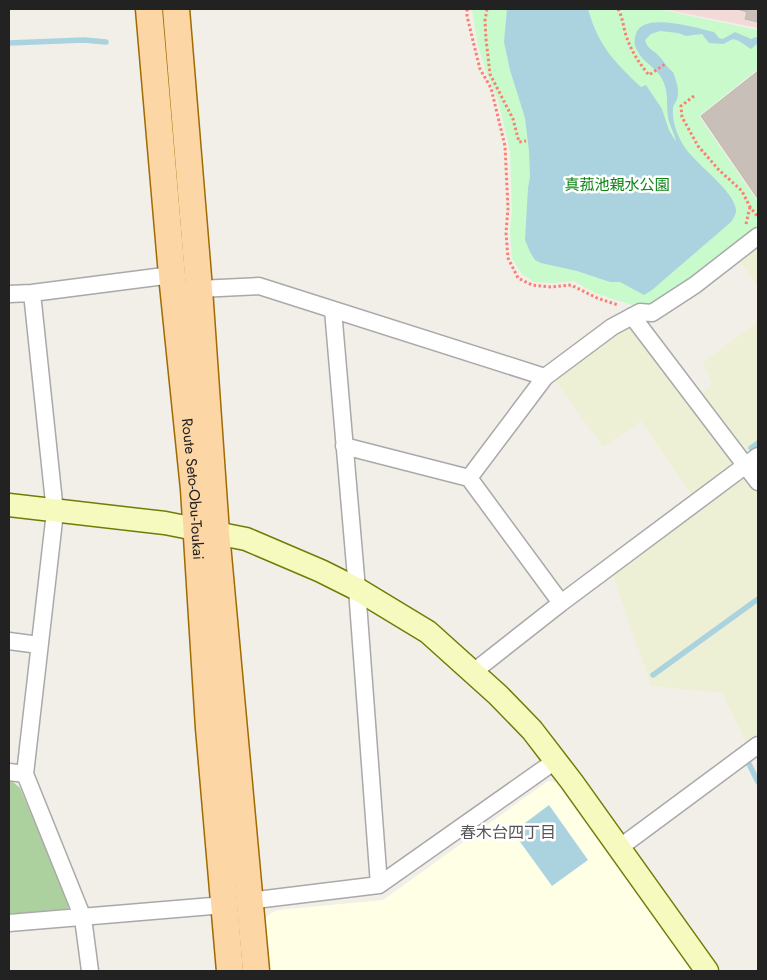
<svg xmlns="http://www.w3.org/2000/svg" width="767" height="980" font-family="Jost,'Noto Sans JP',sans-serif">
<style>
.commercial{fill:#f2dad9}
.education{fill:#ffffe5}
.farmland{fill:#eef0d5}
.forest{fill:#add19e}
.park{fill:#c8facc}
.water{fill:#aad3df}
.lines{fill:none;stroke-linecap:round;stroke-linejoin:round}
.stream{stroke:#aad3df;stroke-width:5.5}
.building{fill:#c7bfb8;stroke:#c4b6ab}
.street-casing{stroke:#a9a9a9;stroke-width:19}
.secondary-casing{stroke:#707d05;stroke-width:25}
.primary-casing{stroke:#a06b00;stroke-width:29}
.path{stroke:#fa8072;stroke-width:3;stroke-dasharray:2.5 2.5;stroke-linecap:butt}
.street{stroke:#fff;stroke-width:16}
.secondary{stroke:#f7fabf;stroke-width:22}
.primary{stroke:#fcd6a4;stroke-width:26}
.labels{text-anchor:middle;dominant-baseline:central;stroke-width:5;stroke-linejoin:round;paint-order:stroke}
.park-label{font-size:15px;fill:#0c8416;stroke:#fff}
.street-label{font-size:15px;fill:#222;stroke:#fff}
.neighbourhood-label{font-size:16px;fill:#555;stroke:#fff}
</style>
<rect width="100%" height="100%" fill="#f2efe9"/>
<path class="commercial" d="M663,9H758V28Z"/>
<path class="education" d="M548,781L556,782L692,971H270L264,919L271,913L278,910L383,900Z"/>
<path class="farmland" d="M758,244V286L738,259Z
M758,322V449L754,453L743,452L701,395L712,383L703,362Z
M627,326H635L736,464L692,496L641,421L603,447L554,379L617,332Z
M746,474L758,490V739L748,746L722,693L651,686L613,575Z"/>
<path class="forest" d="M9,782H13L20,788L69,902L68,909L9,914Z"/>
<path class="park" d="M472,9H658L758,30V69L699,116L758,202V229L700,274L644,309L595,293L574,281L553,283L534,282L521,273L512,258L510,229L512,210L510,151L498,100L486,72L477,41Z"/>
<path class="water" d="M507,9H588C598,45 614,62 641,87L646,85L662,109L669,130L676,142C675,134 669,125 668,117C666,104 669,91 662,79C656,67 642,62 637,50C634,45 634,40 636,34C642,11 697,28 714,32L719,38L723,39L735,32L751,39L756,37L758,39V43L751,49L739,41L733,39L723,44L709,43L702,34L686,36L678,33L660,31L651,34L645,40C647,49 654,50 659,56C664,61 667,68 673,72C676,80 680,90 677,99C676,103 673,104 673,109C672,122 678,138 686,149C696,164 738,194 736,212C735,216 733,219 731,222L652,290L644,295L620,282H610L577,271L541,263L535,260L530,252L525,240L528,188L530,177L529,151L525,118L510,70L504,42Z
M549,805L588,860L552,886L513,832Z"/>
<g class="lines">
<path class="stream" d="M9,43L84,40L106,42
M751,448L758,443
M653,675L758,599
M749,764L758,782"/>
</g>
<path class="building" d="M737,9H758V22L745,19L747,12Z
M758,71V199L701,116Z"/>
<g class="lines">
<defs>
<path id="street" d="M199,289L259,286L545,377
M32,293L55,512L25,774L83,918L90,971
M9,294L32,293L172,275
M333,310L357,589L379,885
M632,316L758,482
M344,446L469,478L561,603
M469,478L545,377L612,327L640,312L652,313L695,285L758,236
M9,641L39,645
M472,673L561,603L758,456
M9,772L25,774
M619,848L758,745
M248,901L379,885L555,761
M9,923L224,905"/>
<path id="secondary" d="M9,505L165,523L246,539L321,571L357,589L428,632L498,695L532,730L572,782L707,971"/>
<g id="primary">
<path id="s1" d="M149,9L172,275L194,489L209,728L230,971"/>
<path d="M176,9L199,289L216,533L256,971"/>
</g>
</defs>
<use href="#street" class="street-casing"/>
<use href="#secondary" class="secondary-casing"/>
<use href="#primary" class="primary-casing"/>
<path class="path" d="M467,9V16L474,45L480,69L491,88L505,146L508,208L506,233L508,258L518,278L532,285L552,287L571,285L597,298L618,305
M487,9L485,20L486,39L490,74L513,119L519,142L526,141
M618,9C622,16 623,24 625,32C630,49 638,62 649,75L665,64
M694,96L681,106L682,117L698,146L719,170L742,191L750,207L758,217
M746,224L750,207"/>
<use href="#street" class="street"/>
<use href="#secondary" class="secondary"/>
<use href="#primary" class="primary"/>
</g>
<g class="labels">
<g class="park-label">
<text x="617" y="185">真菰池親水公園</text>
</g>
<g class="street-label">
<text stroke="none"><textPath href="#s1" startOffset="482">Route Seto-Obu-Toukai</textPath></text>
</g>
<g class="neighbourhood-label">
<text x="508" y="832">春木台四丁目</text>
</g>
</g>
<rect width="767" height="980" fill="none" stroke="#222222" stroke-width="20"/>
</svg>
